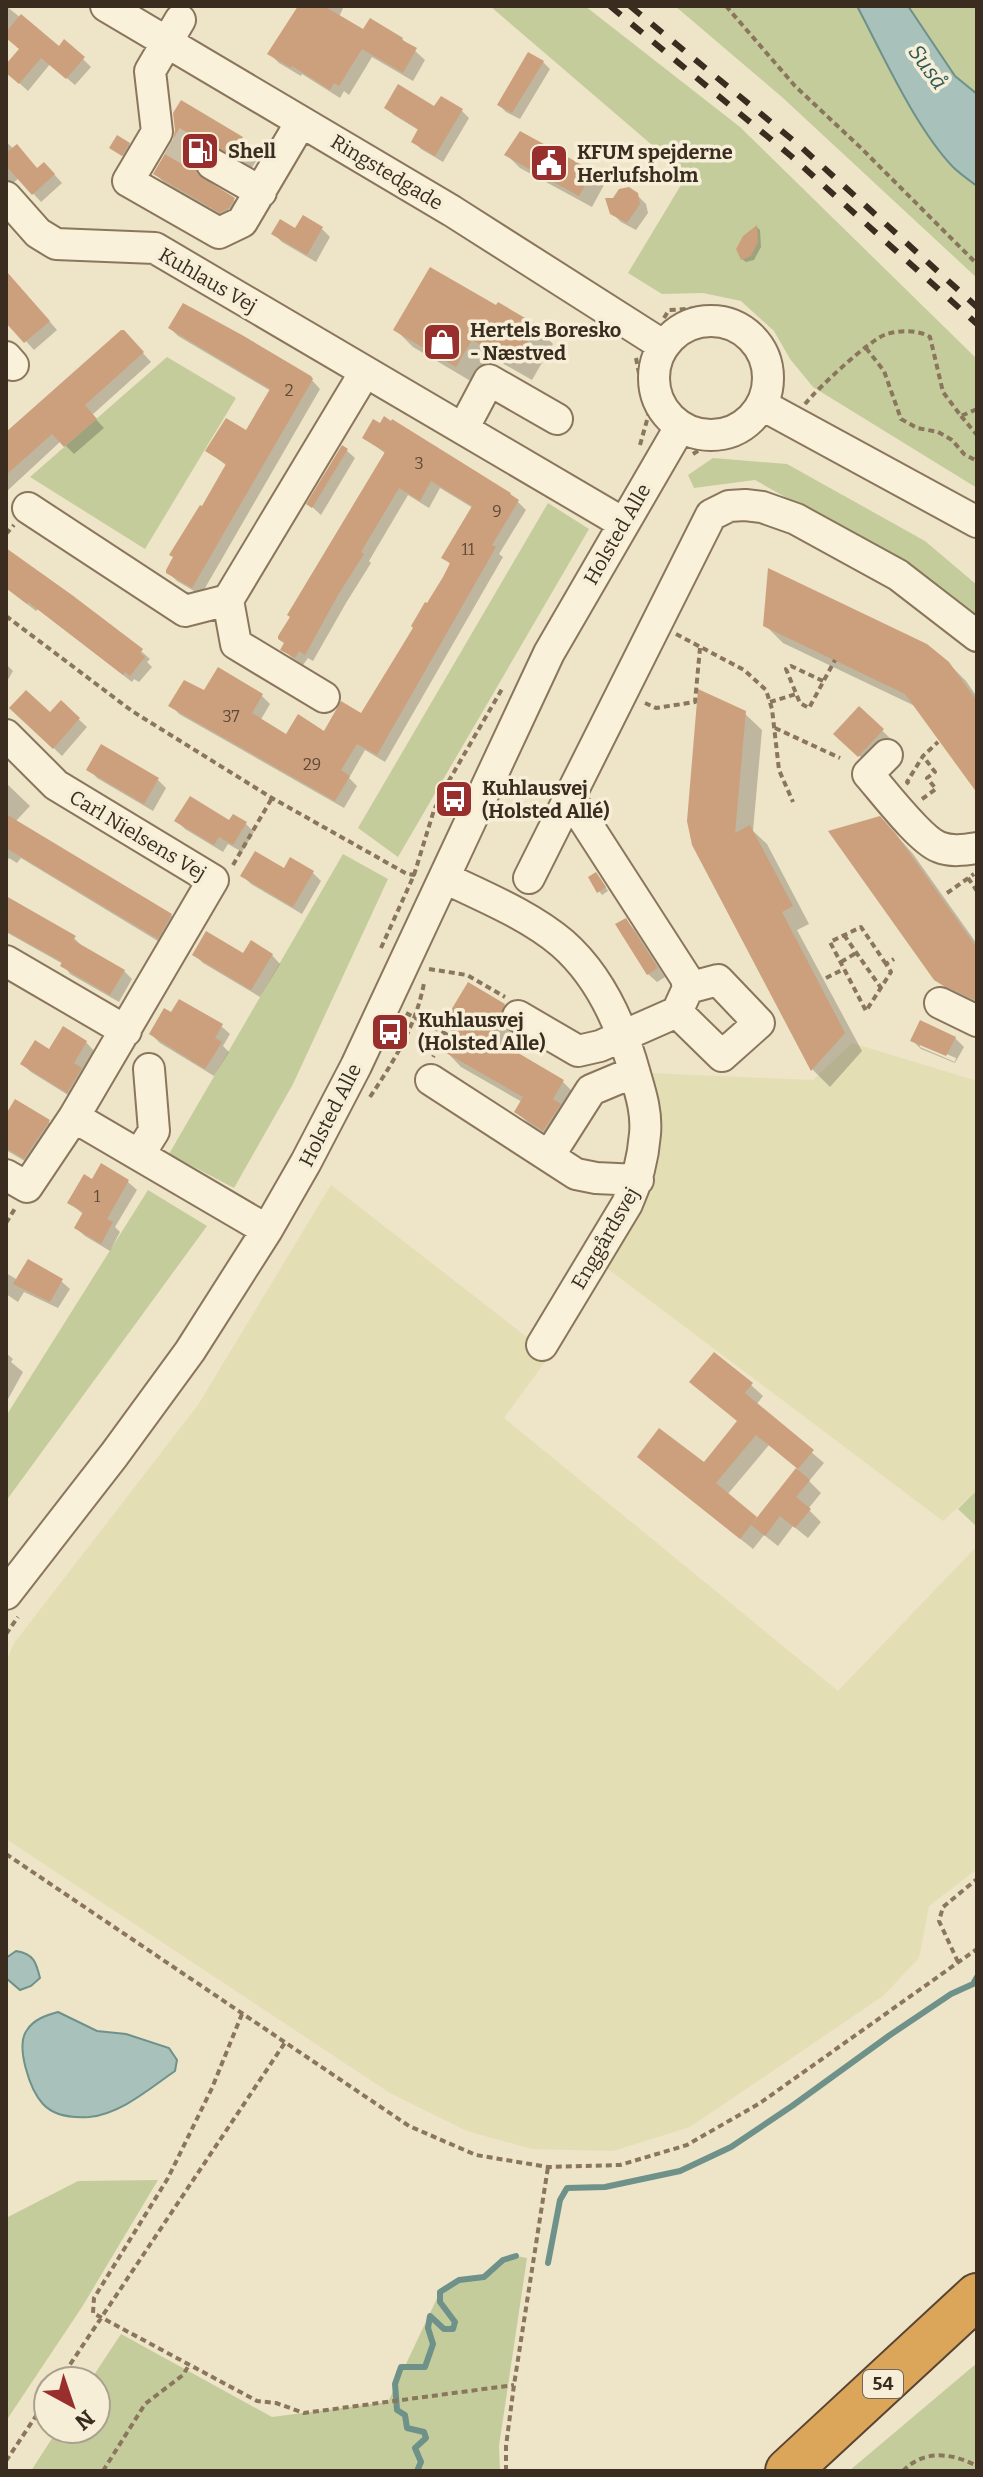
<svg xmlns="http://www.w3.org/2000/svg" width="983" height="2477" font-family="Bitter,serif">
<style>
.farmland{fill:#e4deb4}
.green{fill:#c5cc9b}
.water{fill:#a8c2bb;stroke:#6e9189;stroke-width:2}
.shadow{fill:#0003;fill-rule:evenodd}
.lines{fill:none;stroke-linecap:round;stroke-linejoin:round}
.stream{stroke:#6e9189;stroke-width:6}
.building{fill:#cca07d}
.minor-tunnel{stroke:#cabfa6;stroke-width:30;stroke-dasharray:30 15;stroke-linecap:butt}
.minor-casing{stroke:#8a765c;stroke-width:34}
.highway-casing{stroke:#584430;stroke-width:48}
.path{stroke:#8a765c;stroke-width:4;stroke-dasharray:6 4;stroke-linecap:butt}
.minor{stroke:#f9f1da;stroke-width:30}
.highway{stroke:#dba65a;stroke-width:44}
.rail{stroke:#3a2d20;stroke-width:6;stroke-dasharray:14 14;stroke-linecap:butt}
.labels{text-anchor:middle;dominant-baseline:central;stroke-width:7;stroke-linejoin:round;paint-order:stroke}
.number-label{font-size:16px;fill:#5e4a37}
.shield{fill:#f6eed7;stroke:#726757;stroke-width:2}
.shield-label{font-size:18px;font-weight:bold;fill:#3a2d20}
.poi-label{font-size:20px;font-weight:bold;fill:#3a2d20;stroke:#f6eed7;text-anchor:start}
.street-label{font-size:20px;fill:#3a2d20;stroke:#f6eed7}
.water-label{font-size:22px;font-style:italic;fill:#2f5a58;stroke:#f6eed7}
</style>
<rect width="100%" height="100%" fill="#eee4c7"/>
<path class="farmland" d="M852,1043L974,1080L977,1077V1490L943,1521L604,1266L654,1184L663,1126L648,1073L813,1080Z
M331,1185L550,1355L504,1418L838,1691L977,1546V1869L929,1906L919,1958L883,1996L690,2127L613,2151L532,2149L467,2131L390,2093L6,1839V1661L15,1642L198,1405Z"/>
<path class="green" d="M490,6H585L740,127L977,359V488L813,387L790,359L774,331L741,301L703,293L662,294L628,273L687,175Z
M675,6H857C883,55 915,127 953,167C960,174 969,180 977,186V278L783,98Z
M908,6H977V94L955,76Z
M167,357L236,398L145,549L30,477Z
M713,458L787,464L925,541L977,585V623L913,569L755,480L694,488L688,475Z
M548,503L589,529L398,857L358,828Z
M343,854L388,879L293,1084L234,1188L169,1154Z
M148,1190L207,1226L6,1501V1416Z
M977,1490V1527L958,1509Z
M158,2180L82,2307L6,2421V2218L78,2181Z
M516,2256L527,2258L499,2446L500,2471H31L58,2429H96V2381H90L121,2334L272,2417L388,2402L440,2292L459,2280L484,2277L503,2260Z
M977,2363V2471H849Z"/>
<path class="water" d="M857,6H908L955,76L977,94V186C969,180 960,174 953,167C915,127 883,55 857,6Z
M16,1951C34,1954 36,1962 40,1978L31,1986L20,1990L6,1978V1958Z
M58,2012L97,2031L126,2034L169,2048L177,2060L175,2071C150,2088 121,2114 89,2117C73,2118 54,2116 43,2104C30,2090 15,2046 27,2030C34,2019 47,2015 58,2012Z"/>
<path class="shadow" d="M6,6L59,48L83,59L91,67L75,85L50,64L28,91L6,71V67L21,49L6,37Z
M301,6H344L339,17L364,32L402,39L425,60L413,81L372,57L349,95L344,91L340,98L302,74L301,76L279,63L269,53Z
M543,62L550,69L520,119L506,112L499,105Z
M386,108L462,111L469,118L443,162L421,149L413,141L420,131L394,115Z
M241,139L259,156L250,171L230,163L243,141H238L225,162L213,173L211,184L234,200L251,217L238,229L173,191L155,174L175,141Z
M6,142L38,170L53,173L62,183L41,202L19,178L11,185L6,179Z
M129,144L132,148L126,158L111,148Z
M507,155L591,172L604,185L592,207L520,168Z
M637,195L646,204L648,213L636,230L621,222L612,213Z
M303,218L322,229L330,237L316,262L282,242L273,233L296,231Z
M757,227L760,230L761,247L754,260L746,262L742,259Z
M6,271L57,330L34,350L6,319Z
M499,305L536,327L553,344L532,380L490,356L474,383L413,347L396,330L497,308Z
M170,328L310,378L320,389L201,595L177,581L168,572L227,466L208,451L246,433L271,391L178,336Z
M132,341L151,362L92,415L104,428L74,454L61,441L6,492V435Z
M364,437L510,494L526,510L499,554L503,557L385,762L365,750L349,778L357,786L344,808L179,714L171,705L205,692L262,696L270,704L260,721L287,737L325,734L361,715L451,565L444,557L473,508L440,488L429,508L408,495L369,561L371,563L346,603L313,661L308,658L303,665L291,657L283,649L386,454Z
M346,450L355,458L321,515L309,504Z
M6,555L141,651L150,659L147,662L152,667L139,682L134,679L132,682L38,609L36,611L6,588Z
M765,625L948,663L966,681L977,697V790L917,707L783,643Z
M6,664L13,671L6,683Z
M61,703L87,727L62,756L12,708L50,714Z
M859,709L891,739L868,764L836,734Z
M744,713L762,730L753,831L767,844L809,924L797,930L862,1051L830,1087L813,1070L694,844Z
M89,769L158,780L166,788L153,811L97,778Z
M6,783L30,806L15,822L171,915L179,924L166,946L21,858L17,863L9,858L6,864Z
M177,821L246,824L254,832L242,852L228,844L223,852L185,829Z
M897,836L913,854L977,944V1009L954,997L936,978Z
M313,873L321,881L302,914L251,884L242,875Z
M600,878L608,891L602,895L599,891Z
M6,899L74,938L82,946L124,971L132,979L119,1002L70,974L63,964L6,932Z
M625,920L634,929L665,977L657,982L648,974Z
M194,954L272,955L280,964L260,997L203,963Z
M504,1006L522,1023L517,1033L518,1039L510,1051L563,1082L580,1099L561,1147L534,1129L517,1112L522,1102L461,1067L444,1049L453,1033L445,1024Z
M221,1026L230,1034L223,1046L229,1052L214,1076L160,1043L151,1034Z
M955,1038L964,1047L955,1063L921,1049L912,1040ZM920,1043L956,1058L955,1062L920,1047Z
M86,1042L94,1051L82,1071L89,1078L76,1100L31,1072L22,1064L50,1051Z
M16,1102L49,1122L57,1130L33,1166L6,1150V1116Z
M102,1166L128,1182L137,1190L115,1227L120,1232L110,1251L85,1236L76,1228L84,1215L70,1203L93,1182Z
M6,1273L18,1280L61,1281L70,1289L58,1308L24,1292L18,1302L6,1294Z
M6,1353L13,1359L11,1362L23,1372L7,1401Z
M692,1382L751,1385L763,1396L756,1405L824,1463L809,1481L821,1493L808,1509L821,1522L808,1538L793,1526L778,1546L764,1535L753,1549L652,1468L704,1464L739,1422ZM769,1445L798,1469L757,1520L727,1495Z"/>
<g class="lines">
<path class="stream" d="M548,2263L560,2200L567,2188L605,2187L680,2171L731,2147L792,2106L890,2035L951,1994L973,1984L977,1977
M417,2471L421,2462L415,2448L426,2438L424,2432L407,2428L405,2415L397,2410L395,2384L401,2367H425L433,2344L428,2328L430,2316L444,2329H453L455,2322L440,2302V2292L459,2280L484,2277L503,2260L516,2256"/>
</g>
<path class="building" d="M298,6H324L363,29L370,18L403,38L402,40L417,48L403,73L362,49L339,86L334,83L330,90L292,66L291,68L267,54Z
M21,14L59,46L64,39L85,57L66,79L41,58L19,84L6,73V64L19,49L6,38V32Z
M528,52L544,61L512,113L497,105Z
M398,84L434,106L441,96L463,109L435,156L411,142L418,129L384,108Z
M181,100L243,137L232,155L211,146L202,149L196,156L194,165L197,174L235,198L229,208L220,213L153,174L173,140L175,130L173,113Z
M520,131L593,171L579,196L504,155Z
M117,135L130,143L122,156L109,148Z
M17,144L37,168L44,162L55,174L32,195L6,166V153Z
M629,187L638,193L640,204L627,223L610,214L605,198H613L619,189Z
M303,215L323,227L307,255L271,234L280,219L295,228Z
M757,225L758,242L751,256L741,260L736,249L743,236Z
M430,267L496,305L498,302L537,325L514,364L472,340L456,367L393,330Z
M6,271L50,321L24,343L6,323Z
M183,303L242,335L311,376L313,379L192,588L166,573V570L173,557L169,555L200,505L202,506L226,464L205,451L226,418L246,430L270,389L168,328Z
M121,330H124L144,352L85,405L97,419L64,447L52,434L6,475V432Z
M384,416L391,421L392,419L511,493L510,494L519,500L492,545L496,547L377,755L357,744L341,770L350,776L335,801L168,706L184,680L204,690L218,667L263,694L252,713L286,734L298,714L324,731L341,701L361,713L413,628L411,626L425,602L427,603L443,577L450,563L441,558L472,506L431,481L420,501L399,488L361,552L364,554L338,595L305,655L299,651L295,658L280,650L284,643L278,639V636L290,617L287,615L385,452L362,438L373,419L380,423Z
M342,445L348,449L312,508L306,504Z
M6,548L72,595L143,649L140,653L145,657L130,676L125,672L123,675L28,602L27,604L6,588Z
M768,568L927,644L949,662L977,701V793L905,694L763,626Z
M698,689L746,711L735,833L750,825L793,906L782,912L845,1033L811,1071L692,845L687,821Z
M26,690L50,712L61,700L80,718L53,749L9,708Z
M859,706L884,729L858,757L833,734Z
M101,744L159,778L144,804L86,770Z
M190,796L229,820L233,814L247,822L233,845L219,837L214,845L174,821Z
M6,814L172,914L158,939L6,848Z
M880,816L896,834L977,948V1001L942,985L934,980L828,831Z
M255,851L284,868L290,857L314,871L293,907L240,876Z
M596,872L606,887L597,893L588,877Z
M6,896L76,936L73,940L125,970L110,995L60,966L62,962L6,931Z
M626,918L658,968L647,975L615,924Z
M206,931L243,953L251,940L273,954L251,990L192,955Z
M468,982L505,1004L500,1015L501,1021L491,1037L564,1080L553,1099L561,1104L543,1131L514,1112L523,1097L441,1050L452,1031L442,1025Z
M179,999L223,1024L215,1038L222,1042L205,1069L149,1034L164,1008L171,1012Z
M920,1020L956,1037L946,1056L910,1041Z
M63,1026L87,1041L74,1063L82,1068L67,1093L20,1064L35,1040L49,1049Z
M15,1099L50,1120L24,1159L6,1148V1114Z
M101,1163L129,1180L107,1219L113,1222L101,1244L74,1228L83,1212L67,1203L84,1174L92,1179Z
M28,1259L63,1279L50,1302L13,1284Z
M714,1352L753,1383L745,1393L814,1450L798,1469L756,1435L716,1483L757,1517L740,1539L637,1457L659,1428L704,1462L737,1421L689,1382Z
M796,1468L810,1480L796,1497L811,1509L795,1528L780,1516L765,1536L751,1525Z"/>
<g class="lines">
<path class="minor-tunnel" d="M172,141L212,164"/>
<defs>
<path id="minor" d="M106,6L452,211L664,346
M180,20L150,71L157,132L128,181L219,233L242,222L301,122
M212,164L261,192
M6,197L38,233L56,244L155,248L623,523
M654 378a57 57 0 1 1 114 0a57 57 0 1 1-114 0Z
M6,357L13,365
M762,405L977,522
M463,429L489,380L557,419
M28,508L185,611L228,600L365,372
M228,600L236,644L324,697
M6,735L56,785L213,880L74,1117L27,1187L6,1175
M887,755L868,774C883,791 920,840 939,847C951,852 964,850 977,848
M445,878C484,897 529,915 562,943C601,977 622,1026 635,1074C641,1094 647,1113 645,1134C643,1159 637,1182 627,1204L542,1345
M529,878L711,515L729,506L745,505L762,507L796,519L898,575L977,636
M6,961L126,1031
M940,1003L977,1021
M677,1012L722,1056L759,1023L718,980L688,988
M518,1016L578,1051L600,1046L677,1012L688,988L686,978L570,798
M431,1080L576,1174L596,1178L638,1180
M74,1117L267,1230
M139,1155L154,1131L149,1069
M549,1156L591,1090L634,1072
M6,1594L114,1455L190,1351L267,1230L306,1162L356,1066L549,653L680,427"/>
<path id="highway" d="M788,2471L977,2296"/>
</defs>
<use href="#minor" class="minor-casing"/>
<use href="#highway" class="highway-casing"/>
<path class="path" d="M726,6L795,86L861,148L977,264
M664,318L669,310C715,308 742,298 771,344C779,356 782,372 779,387
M866,348L884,371L901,419L917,428L938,432L952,440L964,454L977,461
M636,358L642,389L649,413
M805,404C817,389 871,338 887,334C900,330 919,330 930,337L943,392L961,416L977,409
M961,416L977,435
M640,445L649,413L657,421
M704,447C723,444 743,443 757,429
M693,454L704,447L698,445
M6,534L14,525
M6,616L132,711L272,798L407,874L415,875
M676,634L744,670L766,690L772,709L779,770L793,802
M823,681L791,666L786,669L800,703L809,708L835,660
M770,702L796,694
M645,703L656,708L695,702L700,648
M775,728L840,758
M909,784L907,782L923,756L938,742
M922,799L936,789L927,778L935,772L923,756
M233,865L272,798
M968,878L977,891
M947,893L974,874
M844,935L881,988
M381,948L414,875L434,810L447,784L502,689
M841,962L856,953
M886,964L861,927L830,942L866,1011L891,972L886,964L894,959
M429,969L467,975L505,997
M826,978L844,969
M406,1013L446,1034L433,1057
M370,1097C394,1061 416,1026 424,983
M6,1223L16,1207
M6,1634L18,1617
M6,1854L409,2126L476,2155L548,2167L620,2165L687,2145L760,2103L977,1949
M958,1962L939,1921L943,1907L977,1879
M242,2014L212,2088L168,2178L94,2298L93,2313L257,2401L276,2403L304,2413L514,2385
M59,2381L286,2041
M6,2461L48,2398
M103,2471L145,2404L183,2375L189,2365
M506,2471V2446L514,2385L548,2167
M903,2471C924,2449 952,2453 977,2466"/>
<use href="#minor" class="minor"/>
<use href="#highway" class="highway"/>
<path class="rail" d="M610,6L791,156L977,324
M630,6L800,146L977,307"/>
</g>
<defs>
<symbol id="fuel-square" viewBox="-11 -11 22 22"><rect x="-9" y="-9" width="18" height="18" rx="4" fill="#982f2d" stroke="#f6eed7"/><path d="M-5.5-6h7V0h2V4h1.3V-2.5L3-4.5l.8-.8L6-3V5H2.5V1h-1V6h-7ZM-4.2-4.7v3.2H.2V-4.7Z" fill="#fff"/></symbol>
<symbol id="civic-square" viewBox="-11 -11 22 22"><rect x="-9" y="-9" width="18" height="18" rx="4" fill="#982f2d" stroke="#f6eed7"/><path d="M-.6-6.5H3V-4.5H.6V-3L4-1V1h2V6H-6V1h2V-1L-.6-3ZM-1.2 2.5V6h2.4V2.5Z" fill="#fff"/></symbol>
<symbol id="shop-square" viewBox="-11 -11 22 22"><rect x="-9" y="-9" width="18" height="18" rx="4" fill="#982f2d" stroke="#f6eed7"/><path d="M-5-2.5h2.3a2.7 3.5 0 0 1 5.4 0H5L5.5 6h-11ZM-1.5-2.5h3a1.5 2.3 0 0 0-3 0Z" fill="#fff"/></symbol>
<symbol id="bus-square" viewBox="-11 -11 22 22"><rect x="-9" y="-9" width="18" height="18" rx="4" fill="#982f2d" stroke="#f6eed7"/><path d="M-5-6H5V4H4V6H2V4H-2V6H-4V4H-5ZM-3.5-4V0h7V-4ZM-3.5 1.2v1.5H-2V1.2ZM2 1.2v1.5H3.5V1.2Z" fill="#fff"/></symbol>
</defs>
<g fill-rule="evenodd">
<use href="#fuel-square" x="178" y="129" width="44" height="44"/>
<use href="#civic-square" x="527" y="141" width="44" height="44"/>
<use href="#shop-square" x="420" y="320" width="44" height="44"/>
<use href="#bus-square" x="432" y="777" width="44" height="44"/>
<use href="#bus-square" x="368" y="1010" width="44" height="44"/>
</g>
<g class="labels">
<g class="number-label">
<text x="289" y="390">2</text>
<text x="419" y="463">3</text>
<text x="497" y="511">9</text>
<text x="468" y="549">11</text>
<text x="231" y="716">37</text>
<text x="312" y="764">29</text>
<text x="97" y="1196">1</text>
</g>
<rect class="shield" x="863" y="2370" width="40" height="28" rx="6"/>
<g class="shield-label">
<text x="883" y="2384">54</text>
</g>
<g class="poi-label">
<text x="228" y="151">Shell</text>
<text x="577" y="152">KFUM spejderne<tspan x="577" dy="23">Herlufsholm</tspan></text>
<text x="470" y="330">Hertels Boresko<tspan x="470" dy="23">- Næstved</tspan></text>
<text x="482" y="788">Kuhlausvej<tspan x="482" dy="23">(Holsted Allé)</tspan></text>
<text x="418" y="1020">Kuhlausvej<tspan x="418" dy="23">(Holsted Alle)</tspan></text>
</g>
<g class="street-label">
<text transform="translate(387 172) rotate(31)">Ringstedgade</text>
<text transform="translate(208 280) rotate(30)">Kuhlaus Vej</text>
<text transform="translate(617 534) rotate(-60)">Holsted Alle</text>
<text transform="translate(138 835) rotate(31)">Carl Nielsens Vej</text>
<text transform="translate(330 1115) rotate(-63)">Holsted Alle</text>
<text transform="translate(605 1238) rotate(-60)">Enggårdsvej</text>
</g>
<g class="water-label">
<text transform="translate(928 67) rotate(54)">Suså</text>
</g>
</g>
<rect width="983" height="2477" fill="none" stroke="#3a2d20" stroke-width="16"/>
<g transform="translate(72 2405) rotate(140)"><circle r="38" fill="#f6eed7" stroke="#aba18e" stroke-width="2"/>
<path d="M0-6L14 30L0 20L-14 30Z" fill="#982f2d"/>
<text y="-12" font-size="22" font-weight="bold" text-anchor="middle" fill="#3a2d20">N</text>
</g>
</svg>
